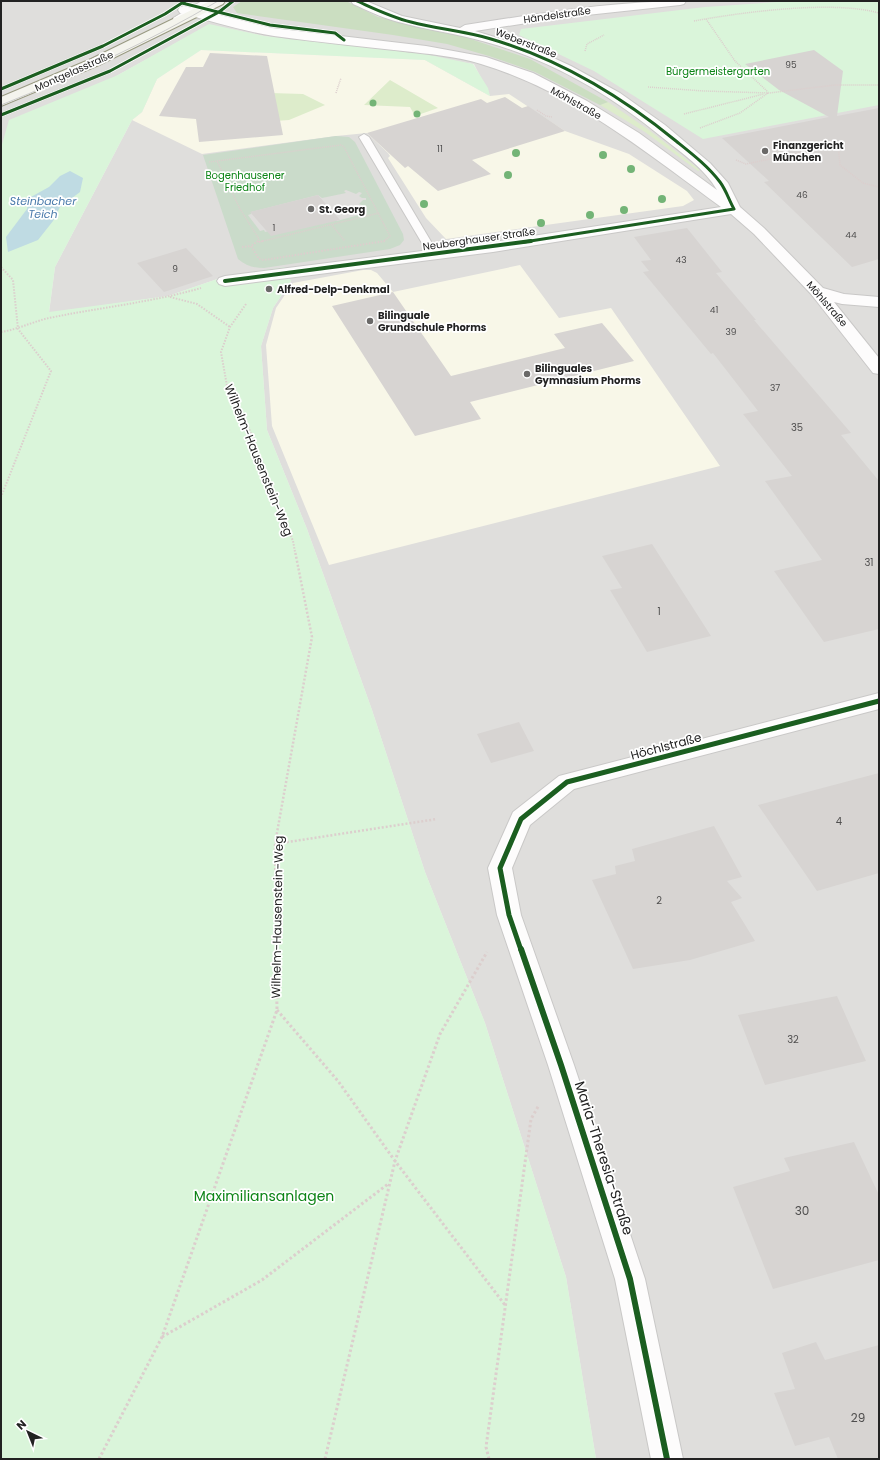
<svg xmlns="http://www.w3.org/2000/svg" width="880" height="1460" font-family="Poppins,sans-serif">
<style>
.residential{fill:#dfdedc}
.education{fill:#f8f7e8}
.grass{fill:#ddeccb}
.forest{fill:#cbdec1}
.cemetery{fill:#cadbca;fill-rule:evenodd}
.park{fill:#daf5da}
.water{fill:#bfdbe3}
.building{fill:#d7d4d2}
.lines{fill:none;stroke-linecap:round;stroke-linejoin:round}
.service-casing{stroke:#c9c8c7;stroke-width:2}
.minor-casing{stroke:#c9c8c7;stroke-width:2}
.secondary-casing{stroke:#999a82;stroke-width:2}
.path-far3{stroke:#dccecd;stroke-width:1.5;stroke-dasharray:1 1;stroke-linecap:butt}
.path-far2{stroke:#dccecd;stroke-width:2;stroke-dasharray:1.5 1.5;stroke-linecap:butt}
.path-far1{stroke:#dccecd;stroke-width:2.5;stroke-dasharray:2 2;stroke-linecap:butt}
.path{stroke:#dccecd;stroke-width:3;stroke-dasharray:2.5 2.5;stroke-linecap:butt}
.service{fill:#fdfcfc;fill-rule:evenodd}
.minor{fill:#fdfcfc;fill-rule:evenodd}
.secondary{fill:#f4f4ed;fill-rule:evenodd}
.tram{stroke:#ccc;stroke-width:1}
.cycleway-far3-casing{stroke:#fff;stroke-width:4.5}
.cycleway-far2-casing{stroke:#fff;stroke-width:6}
.cycleway-far1-casing{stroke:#fff;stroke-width:8}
.cycleway-casing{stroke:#fff;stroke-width:9}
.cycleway-far3{stroke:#1b5e20;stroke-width:3}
.cycleway-far2{stroke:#1b5e20;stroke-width:4}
.cycleway-far1{stroke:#1b5e20;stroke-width:5}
.cycleway{stroke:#1b5e20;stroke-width:6}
.tree{fill:#73b476}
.poi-dot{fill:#6a6968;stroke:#fff;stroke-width:1.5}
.labels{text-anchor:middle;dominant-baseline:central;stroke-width:3.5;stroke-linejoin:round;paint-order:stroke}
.far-number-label{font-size:9px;fill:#4f4e4e}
.far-street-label{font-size:10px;fill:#222;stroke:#fff}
.far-park-label{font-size:10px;fill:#0c8416;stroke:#fff}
.far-poi-label{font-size:10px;font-weight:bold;fill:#222;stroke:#fff;text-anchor:start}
.number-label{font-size:10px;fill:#4f4e4e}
.far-water-label{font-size:11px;font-style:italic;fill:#4a7aab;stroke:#fff}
.street-label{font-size:12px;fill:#222;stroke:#fff}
.near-number-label{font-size:12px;fill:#4f4e4e}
.near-street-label{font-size:14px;fill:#222;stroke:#fff}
.near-park-label{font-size:14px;fill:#0c8416;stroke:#fff}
</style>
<rect width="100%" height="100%" fill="#f0eeeb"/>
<path class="residential" d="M1,1H879V1459H596L566,1277L485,1023L425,872L372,710L307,529L267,430L261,346L273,308L291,281L229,275L168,296L49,313L55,267L132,120L142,112L157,79L425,60L490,96L474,64L264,36L209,25L118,75L1,148Z"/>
<path class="education" d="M201,50L425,60L490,96L509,94L565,131L629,154L687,191L694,200L683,206L446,239L426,218L388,158L390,156L388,153L367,133L336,136L202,154L132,120L142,112L157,79Z
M520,265L559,318L611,308L720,466L329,565L272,426L266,345L276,308L293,283L363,270H371L377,273L393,292Z"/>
<path class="grass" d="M390,80L438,108L415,116L410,107L364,105Z
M237,92L303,94L325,105L289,120L245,123Z
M608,102L649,130L700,170L698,171L645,132L600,105Z"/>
<path class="forest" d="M242,1H346L378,17L447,31L530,59L608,102L600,105L535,72L489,56L447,44L393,35L237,13L233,7Z"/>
<path class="cemetery" d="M336,136L349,137L355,142L403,234L404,240L400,245L390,249L264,268C254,268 246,266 238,259L203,155ZM346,190L356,194L359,192L362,193L359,196L362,198H366V200H363L359,204L362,205L360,207L366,213L337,221L332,215L265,232L264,230L260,231L248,215L251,214V212L318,195L322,198L346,193L344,191Z"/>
<path class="park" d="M791,1H879V105L703,139L594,71L519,35L521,29L705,7Z
M209,24L264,36L425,54L473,64L488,88L490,96L425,60L201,50L157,79L142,112L132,120L55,267L49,312L168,296L229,275L285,267L291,281L273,308L261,346L267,430L307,529L372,710L425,872L485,1023L566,1277L596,1459H1V148L9,120L118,75Z"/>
<path class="water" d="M70,171L83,178L80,192L60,207L53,221L38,240L8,252L6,237L27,209L29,198L49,187L60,176Z"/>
<path class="building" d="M814,50L843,71L837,116L879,108V259L852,267L764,182L769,181L722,138L829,117L779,90L745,64Z
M210,53L267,56L283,135L199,142L196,119L159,116L186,67H203Z
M505,97L522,108L528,106L565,131L472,160L491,174L438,191L408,166L405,168L367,133L481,99L487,103Z
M318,195L340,220L271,236L250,212Z
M687,228L722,272L716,273L756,320H754L851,433L841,435L879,481V629L824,642L774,571L822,560L765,481L792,476L743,414L758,411L713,353L711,354L643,272L649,271L641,261L651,260L634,237Z
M186,248L213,276L164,292L137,263Z
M393,292L451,376L565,348L554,334L602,323L634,361L470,402L481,419L415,436L332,306Z
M652,544L711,636L647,652L610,590L622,588L602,556Z
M519,722L534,751L491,763L477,734Z
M879,773V873L817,891L758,805Z
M714,826L742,877L727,881L742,898L731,902L755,941L690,960L633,969L592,880L616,874L615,866L635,861L632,849Z
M837,996L866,1061L765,1085L738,1015Z
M854,1142L879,1195V1260L773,1289L733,1187L790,1171L784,1158Z
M816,1342L825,1360L879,1345V1459H838L829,1437L795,1446L774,1393L795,1389L782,1353Z"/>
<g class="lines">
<defs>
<path id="service" d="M202,1H212L180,20H174L173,18Z
M364,134L369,137L439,255L438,257H430L429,255L359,137Z"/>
<path id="minor" d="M351,1H366L402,16L460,28L465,25C538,14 612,1 686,1L684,4L680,5L559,18L475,31L521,45L547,55L571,66L620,93L665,125L710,163L728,183L740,207L764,228L823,288L844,294L879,297V307L842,304L834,302L879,358V374L873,373L811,294L754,234L731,214L493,252L225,286L219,284L217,281L219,278L225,276L493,242L721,207C646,152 571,91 481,64C456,56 428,54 403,51C360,46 317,42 274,36C242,31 211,21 180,13L178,10L180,7L184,6L272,28L426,46L486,57L533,73L587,101L639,133L717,190C705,169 682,153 663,138C611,95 551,60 486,42C456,33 425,30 395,21C380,17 367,10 353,4Z
M879,693V709L574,789L530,825L512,868L521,915L574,1065L645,1279L683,1459H651L615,1279L548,1065L497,915L488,868L513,812L559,776Z"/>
<path id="secondary" d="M210,1H225L223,4L99,65L1,106V97L91,59Z"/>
</defs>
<use href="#service" class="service-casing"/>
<use href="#minor" class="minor-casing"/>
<use href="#secondary" class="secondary-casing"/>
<path class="path-far3" d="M706,19L735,61L768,92
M694,21C743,12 833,0 879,13
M585,51L587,44L604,35
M648,87L704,91L769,93L835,85H879
M336,93L341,78
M537,110L546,116L552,117
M684,114L764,94
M700,128L740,113L768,93
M736,160L746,164L838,145L840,165L863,183L879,187
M209,162L217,161
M331,224L345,241
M258,242L259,239L240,209L217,161L341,145L344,147L390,236L383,242
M259,242L379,213"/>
<path class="path-far2" d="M258,241L251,246L259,259L264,260L385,241
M259,242L263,241
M242,247L251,246
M1,267L13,280L18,329L51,371L1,497
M170,297L197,304L230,327
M246,304L230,327L221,352L227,386L246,421L293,541L295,552
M1,332C20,329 36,320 54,317C103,307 153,302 201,288"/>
<path class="path-far1" d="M275,844L437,819
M276,950L275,844L312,637L295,551"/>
<path class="path" d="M277,1010L338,1081L395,1161L505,1305
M162,1337L262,1280L388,1184
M99,1459L162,1337L277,1010L276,949
M325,1459L395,1161L440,1034L487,952
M489,1459L486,1447L531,1119L539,1105"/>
<use href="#service" class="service"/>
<use href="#minor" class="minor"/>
<use href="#secondary" class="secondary"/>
<path class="tram" d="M1,105C76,75 149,42 218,1"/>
<defs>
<path id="cycleway-far3" d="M357,1C375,9 391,17 411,22C437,29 464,31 491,39C559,59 621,96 676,141C691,153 708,166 720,182C726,190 729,200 734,209L524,242
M182,3L270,25L335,33L344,40
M1,89L103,46L165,14L185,1
M1,115L110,71L219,12L233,1"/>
<path id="cycleway-far2" d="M225,281L531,241"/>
<path id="cycleway-far1" d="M521,950L509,915L500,868L521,819L567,782L879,701"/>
<path id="cycleway" d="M521,949L561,1065L630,1279L667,1459"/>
</defs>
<use href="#cycleway-far3" class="cycleway-far3-casing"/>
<use href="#cycleway-far2" class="cycleway-far2-casing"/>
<use href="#cycleway-far1" class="cycleway-far1-casing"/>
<use href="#cycleway" class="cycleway-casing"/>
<use href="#cycleway-far3" class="cycleway-far3"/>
<use href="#cycleway-far2" class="cycleway-far2"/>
<use href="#cycleway-far1" class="cycleway-far1"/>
<use href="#cycleway" class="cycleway"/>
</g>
<g class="tree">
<circle cx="373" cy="103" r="3.5"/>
<circle cx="417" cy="114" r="3.5"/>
<circle cx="516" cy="153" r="4"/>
<circle cx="603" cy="155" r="4"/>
<circle cx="631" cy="169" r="4"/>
<circle cx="508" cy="175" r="4"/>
<circle cx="662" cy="199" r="4"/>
<circle cx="424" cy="204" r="4"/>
<circle cx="624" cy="210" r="4"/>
<circle cx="590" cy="215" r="4"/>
<circle cx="541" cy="223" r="4"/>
</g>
<g class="poi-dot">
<circle cx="765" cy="151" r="4"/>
<circle cx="311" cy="209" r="4"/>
<circle cx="269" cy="289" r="4"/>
<circle cx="370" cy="321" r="4"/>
<circle cx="527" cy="374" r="4"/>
</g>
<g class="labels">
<g class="far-number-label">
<text x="791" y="65">95</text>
<text x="440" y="149">11</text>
<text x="802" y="195">46</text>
<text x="274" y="228">1</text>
<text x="851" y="235">44</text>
<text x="681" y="260">43</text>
<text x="175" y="269">9</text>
<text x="714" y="310">41</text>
<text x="731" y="332">39</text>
<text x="775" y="388">37</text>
</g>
<g class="far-street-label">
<text transform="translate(557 15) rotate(-8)">Händelstraße</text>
<text transform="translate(526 43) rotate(21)">Weberstraße</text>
<text transform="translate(74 71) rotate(-24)">Montgelasstraße</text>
<text transform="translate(576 103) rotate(29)">Möhlstraße</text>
<text transform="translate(479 239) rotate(-8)">Neuberghauser Straße</text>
<text transform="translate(827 304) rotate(49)">Möhlstraße</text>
</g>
<g class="far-park-label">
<text x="718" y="71">Bürgermeistergarten</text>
<text x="245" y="175">Bogenhausener<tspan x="245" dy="12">Friedhof</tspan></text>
</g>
<g class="far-poi-label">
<text x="773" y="145">Finanzgericht<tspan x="773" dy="12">München</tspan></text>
<text x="319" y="209">St. Georg</text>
<text x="277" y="289">Alfred-Delp-Denkmal</text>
<text x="378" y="315">Bilinguale<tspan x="378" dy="12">Grundschule Phorms</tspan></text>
<text x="535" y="368">Bilinguales<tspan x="535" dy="12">Gymnasium Phorms</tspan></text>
</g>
<g class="number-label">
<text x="797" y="427">35</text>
<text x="869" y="562">31</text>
<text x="659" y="611">1</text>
<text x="839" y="821">4</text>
<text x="659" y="900">2</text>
<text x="793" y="1039">32</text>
</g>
<g class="far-water-label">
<text x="43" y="201">Steinbacher<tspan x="43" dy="13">Teich</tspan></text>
</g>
<g class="street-label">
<text transform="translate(259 460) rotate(68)">Wilhelm-Hausenstein-Weg</text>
<text transform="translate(666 746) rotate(-15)">Höchlstraße</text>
<text transform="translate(277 917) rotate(-89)">Wilhelm-Hausenstein-Weg</text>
</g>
<g class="near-number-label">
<text x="802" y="1210">30</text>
<text x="858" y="1417">29</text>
</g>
<g class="near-street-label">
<text transform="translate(604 1158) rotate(72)">Maria-Theresia-Straße</text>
</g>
<g class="near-park-label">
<text x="264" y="1196">Maximiliansanlagen</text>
</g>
</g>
<rect width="880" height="1460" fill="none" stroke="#222222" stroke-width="4"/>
<g transform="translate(28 1432) rotate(317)" stroke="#ffffff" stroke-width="3" paint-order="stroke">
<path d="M0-3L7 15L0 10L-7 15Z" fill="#222222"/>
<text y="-6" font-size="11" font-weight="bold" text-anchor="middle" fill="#222222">N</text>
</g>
</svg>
